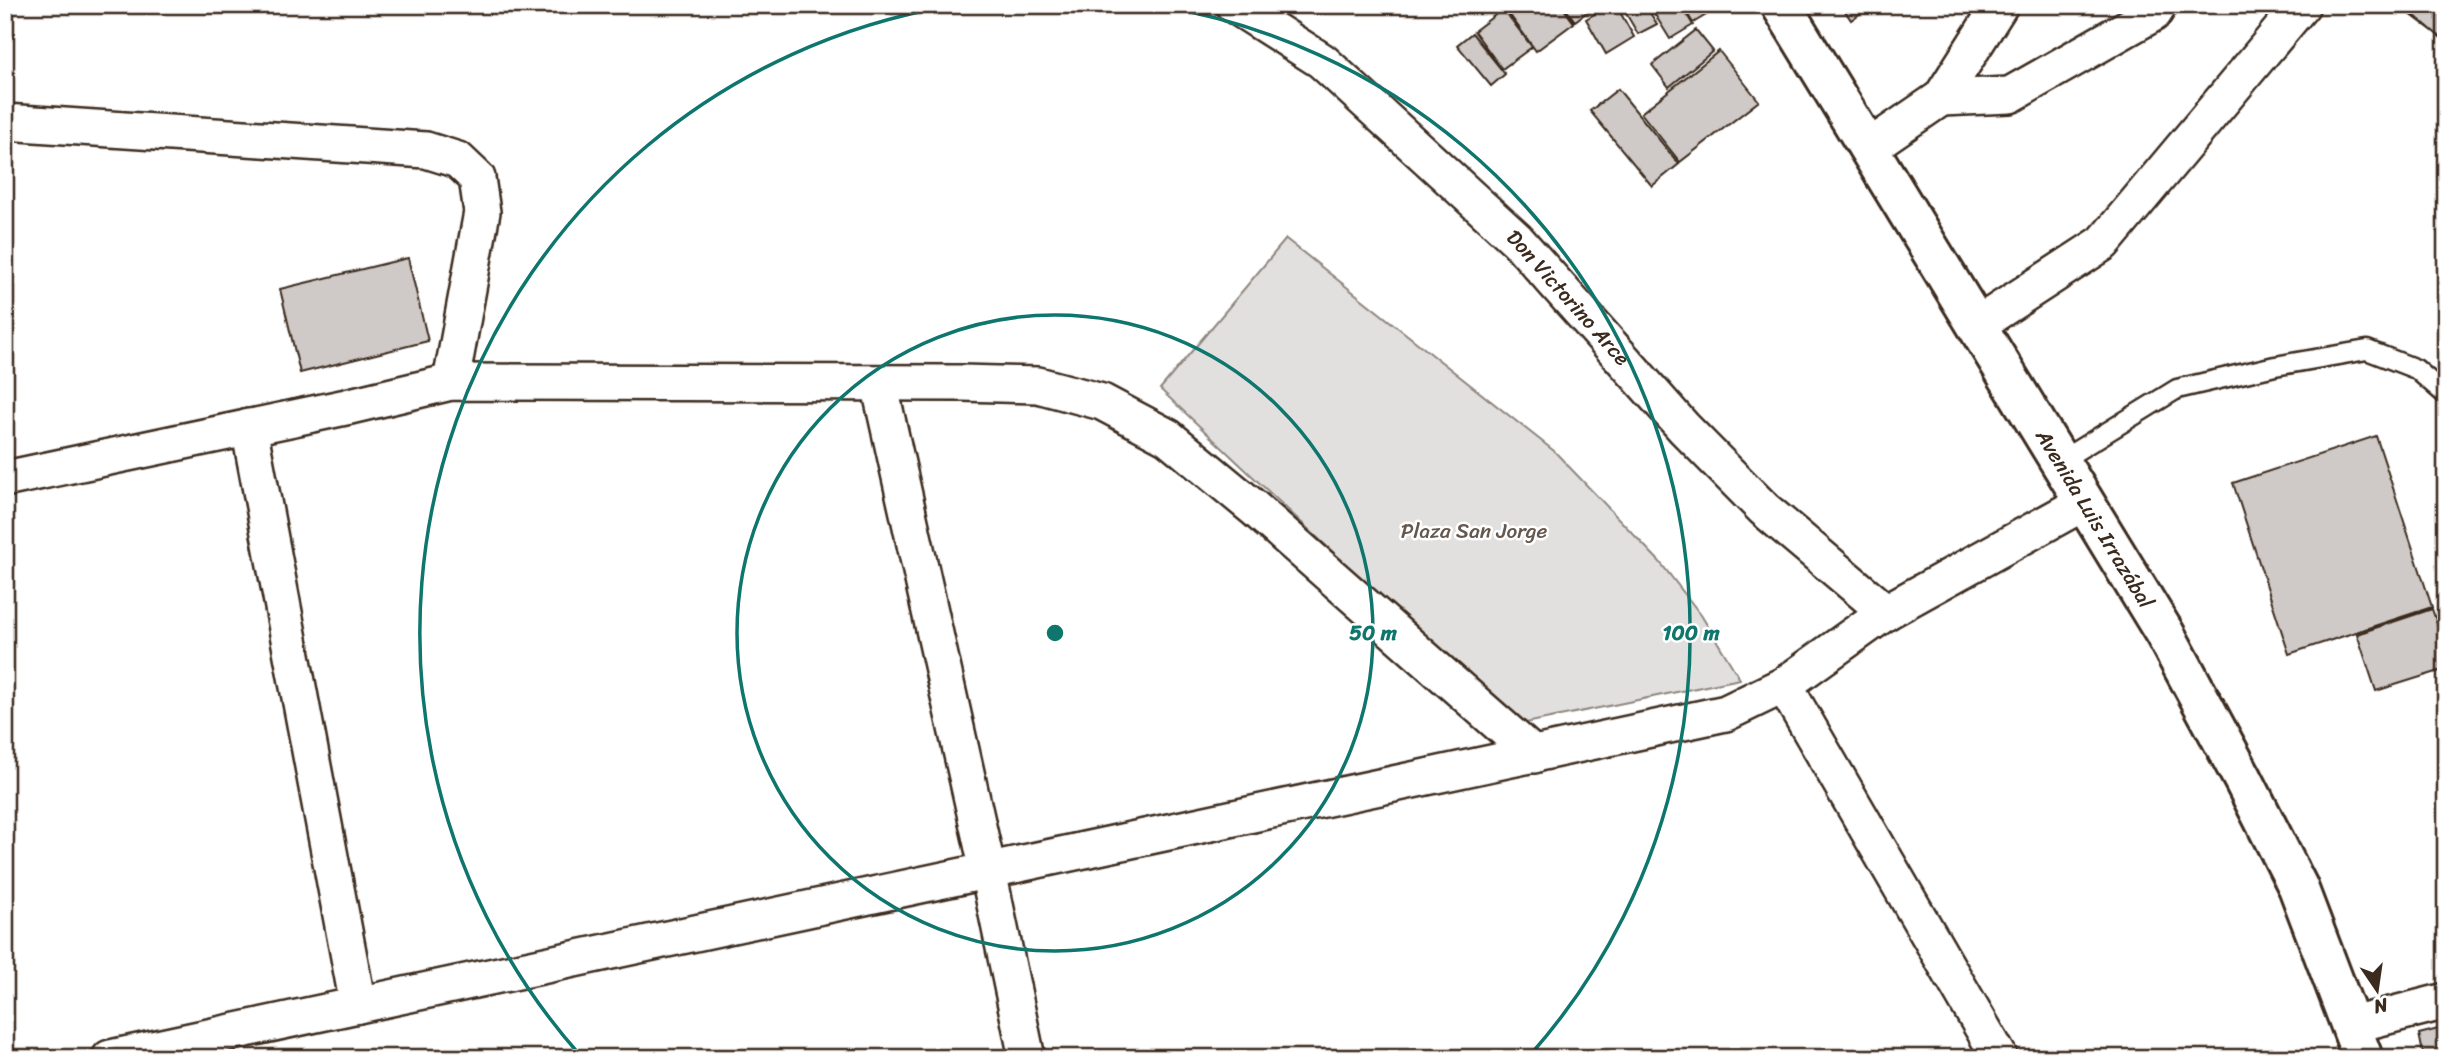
<svg xmlns="http://www.w3.org/2000/svg" width="2451" height="1063" font-family="Sriracha,sans-serif">
<style>
.green{fill:#e2e0de;stroke:#8e857e;stroke-width:2}
.building{fill:#cfcac7;stroke:#3b2a1e;stroke-width:2}
.lines{fill:none;stroke-linecap:round;stroke-linejoin:round}
.lane-casing{stroke:#3b2a1e;stroke-width:23}
.street-casing{stroke:#3b2a1e;stroke-width:40}
.secondary-casing{stroke:#3b2a1e;stroke-width:44}
.lane{stroke:#fff;stroke-width:18}
.street{stroke:#fff;stroke-width:35}
.secondary{stroke:#fff;stroke-width:38}
.ring{fill:none;stroke:#0f766e;stroke-width:3.5}
.labels{text-anchor:middle;dominant-baseline:central;stroke-width:5;stroke-linejoin:round;paint-order:stroke}
.street-label{font-size:21px;fill:#3b2a1e;stroke:#fff}
.park-label{font-size:21px;fill:#65584e;stroke:#fff}
.centre{fill:#0f766e;stroke:#fff;stroke-width:3.5}
.ring-label{font-size:21px;text-anchor:middle;font-weight:bold;fill:#0f766e;stroke:#fff;stroke-width:5;stroke-linejoin:round;paint-order:stroke}
</style>
<rect width="100%" height="100%" fill="#fff"/>
<filter id="ink" filterUnits="userSpaceOnUse"><feTurbulence type="fractalNoise" baseFrequency=".0143" numOctaves="2"/><feDisplacementMap in="SourceGraphic" scale="14" xChannelSelector="R" yChannelSelector="G"/><feConvolveMatrix kernelMatrix="1 2 1 2 8 2 1 2 1" color-interpolation-filters="sRGB"/></filter>
<g filter="url(#ink)">
<path class="green" d="M1286,239L1554,451L1659,561L1701,615L1740,679L1516,725L1160,389Z"/>
<path class="building" d="M1507,5H1561L1574,23L1536,51L1504,7Z
M1563,5H1582L1587,12L1575,21Z
M1610,5H1616L1634,37L1606,54L1586,19Z
M1621,5H1645L1657,24L1638,34Z
M1649,5H1681L1693,25L1670,39Z
M1682,5H1714L1716,9L1693,23Z
M1841,5H1872L1851,20Z
M2398,5H2446V41Z
M2402,5H2446V42Z
M1503,9L1532,47L1502,69L1474,31Z
M1696,30L1713,51L1669,87L1652,65Z
M1472,33L1505,74L1491,86L1457,45Z
M1719,51L1759,101L1680,162L1641,113Z
M1618,89L1679,164L1652,186L1590,111Z
M408,258L428,341L300,373L280,289Z
M2376,436L2432,607L2289,654L2233,483Z
M2432,609L2446,649V669L2376,691L2357,634Z
M2446,1027V1058H2424L2419,1034Z"/>
<g class="lines">
<defs>
<path id="lane" d="M2060,461L2177,389L2275,366L2367,350L2416,369L2446,395"/>
<g id="street">
<path id="s1" d="M1234,5L1322,61L1517,240L1684,428L1764,509L1886,612"/>
<path d="M1941,98L2010,95L2154,13L2159,5"/>
<path d="M5,122L426,150L458,160L477,178L482,212L451,382"/>
<path d="M1868,148L1941,98L2000,5"/>
<path d="M1977,325L2103,243L2302,5"/>
<path d="M879,383L988,871L1027,1058"/>
<path d="M249,427L358,1005"/>
<path d="M5,479L346,407L451,382L962,383L1038,385L1102,402L1168,437L1254,508L1534,755"/>
<path d="M1784,685L2000,1058"/>
<path d="M2352,1025L2446,1001"/>
<path d="M110,1058L1726,713L1784,685L1886,612L2085,502"/>
</g>
<g id="secondary">
<path id="s2" d="M1781,5L2165,634L2243,779L2298,887L2363,1058"/>
</g>
</defs>
<use href="#lane" class="lane-casing"/>
<use href="#street" class="street-casing"/>
<use href="#secondary" class="secondary-casing"/>
<use href="#lane" class="lane"/>
<use href="#street" class="street"/>
<use href="#secondary" class="secondary"/>
</g>
</g>
<g class="ring">
<circle cx="1055" cy="633" r="318"/>
<path d="M579 1054A636 636 0 0 1 950 6M1160 6A636 636 0 0 1 1531 1054"/>
</g>
<g class="labels">
<g class="street-label">
<text stroke="none"><textPath href="#s1" startOffset="446">Don Victorino Arce</textPath></text>
<text stroke="none"><textPath href="#s2" startOffset="602">Avenida Luis Irrazábal</textPath></text>
</g>
<g class="park-label">
<text x="1474" y="531">Plaza San Jorge</text>
</g>
</g>
<circle cx="1055" cy="633" r="10" class="centre"/>
<g class="ring-label">
<text x="1373" y="640">50 m</text>
<text x="1691" y="640">100 m</text>
</g>
<rect width="2451" height="1063" fill="none" stroke="#fff" stroke-width="28"/>
<rect x="14" y="14" width="2423" height="1035" fill="none" stroke="#3b2a1e" stroke-width="2.5" filter="url(#ink)"/>
<g transform="translate(2377 990) rotate(167)" stroke="#ffffff" stroke-width="5" paint-order="stroke">
<path d="M0-5L12 26L0 18L-12 26Z" fill="#3b2a1e"/>
<text y="-10" font-size="19" font-weight="bold" text-anchor="middle" fill="#3b2a1e">N</text>
</g>
</svg>
